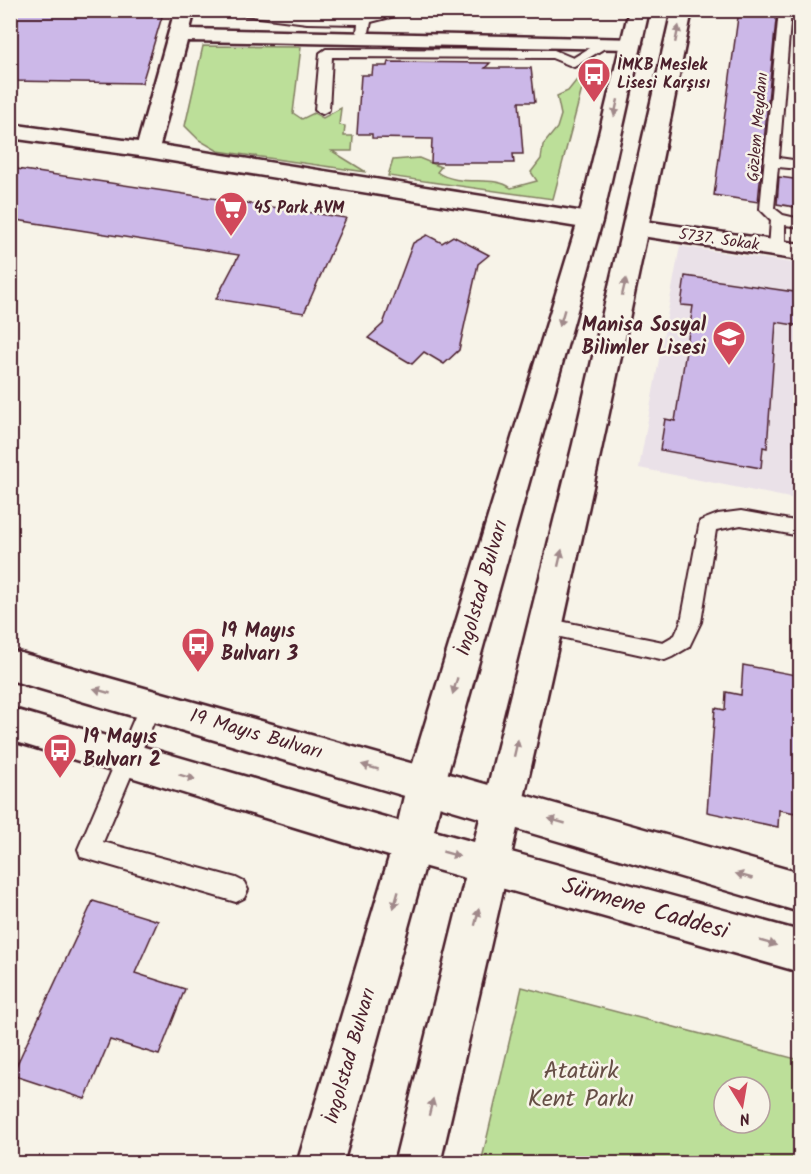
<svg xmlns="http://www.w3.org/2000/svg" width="811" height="1174" font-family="Kalam,sans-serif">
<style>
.built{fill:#eae1e8}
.green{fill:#bcdf99;stroke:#837f62;stroke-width:1.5;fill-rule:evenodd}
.building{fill:#ccb8e8;stroke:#4a1f2b;stroke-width:1.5}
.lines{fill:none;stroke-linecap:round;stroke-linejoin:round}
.lane-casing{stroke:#4a1f2b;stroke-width:4}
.street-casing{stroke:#4a1f2b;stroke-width:5}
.secondary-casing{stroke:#4a1f2b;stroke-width:5}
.primary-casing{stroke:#4a1f2b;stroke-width:5}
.lane{fill:#f7f3e8;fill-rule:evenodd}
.street{fill:#f7f3e8;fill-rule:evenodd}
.secondary{fill:#f7f3e8;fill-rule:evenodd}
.primary{fill:#f7f3e8;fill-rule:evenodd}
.oneway{fill:#a0898a}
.labels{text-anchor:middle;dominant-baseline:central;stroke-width:5;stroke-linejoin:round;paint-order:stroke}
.far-poi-label{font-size:16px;font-weight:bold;fill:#4a1f2b;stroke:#f7f3e8;text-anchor:start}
.far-street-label{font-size:16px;fill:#4a1f2b;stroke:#f7f3e8}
.poi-label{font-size:20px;font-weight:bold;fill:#4a1f2b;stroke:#f7f3e8;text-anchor:start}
.street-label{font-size:20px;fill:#4a1f2b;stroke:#f7f3e8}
.near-street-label{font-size:24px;fill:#4a1f2b;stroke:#f7f3e8}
.near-park-label{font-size:24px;fill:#664f46;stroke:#f7f3e8}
</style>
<rect width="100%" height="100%" fill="#f7f3e8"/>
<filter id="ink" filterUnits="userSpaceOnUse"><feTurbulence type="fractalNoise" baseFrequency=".0167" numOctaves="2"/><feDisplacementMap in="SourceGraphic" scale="12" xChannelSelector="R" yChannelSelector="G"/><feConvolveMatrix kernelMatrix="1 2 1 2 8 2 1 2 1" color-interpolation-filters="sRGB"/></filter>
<g filter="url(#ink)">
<path class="built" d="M680,246L800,264V500L639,468Z"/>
<path class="green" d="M203,46L301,47L293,113L302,119L314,113L323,118L341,108L339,125L345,126L344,136H353L352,151H332L366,172L218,151L199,140L185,126Z
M588,66L553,199L388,176L393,160L419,158L441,167L437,172C459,188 494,174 511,188L537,181L531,172L541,159L543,145L557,128L561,115L557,96L568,91Z
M522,987L800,1060V1163H481ZM724,1087H760V1123H724Z"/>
<path class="building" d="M10,10H164L142,83L10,81Z
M739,10H777L758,202L714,195Z
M388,62L490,63L485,68H531L535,102H519L523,154H513L514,163H431L432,139L372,138V134H357L361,75H372L373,66H387Z
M10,168L346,218L304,313L216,299L239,255L10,219Z
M779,177L801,180V208L777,204Z
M427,235L442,243L453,236L489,255L478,264L459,350L444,364L424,352L412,364L368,338L383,324L413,243Z
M685,276L801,293V326L776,322L767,448L763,447L761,468L660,450L665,419L675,421L693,306L681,305Z
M743,665L801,676V814L779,810L778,827L707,812L715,708L725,710L726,692L741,695Z
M93,901L158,921L135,973L185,989L159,1055L110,1040L85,1099L12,1075Z"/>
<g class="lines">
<defs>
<path id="lane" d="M230,10L365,16L393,10H418L371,22L369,32L363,36L357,32L358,24L307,23L236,14Z
M779,10H791L779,158L800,161V169L778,167L774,208L783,215L800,219V227L785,225V249L777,254L769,249L771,220L760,209Z
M604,39L608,40V46L574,67L552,58L332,57L329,110L322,114L315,110L320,53L326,49L554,50L573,58Z
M741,511L800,522V536L741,525L716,530L701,622L689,647L672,657L665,660L538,632L535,626L538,620L545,618L663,642L675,635L681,622L700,521L718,514Z
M150,696L157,698L161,705L103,842L236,878L244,882L248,890L244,898L236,902L81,857L78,849L143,698Z"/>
<path id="street" d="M175,10H195L190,29L638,39L642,43L638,47L631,49L187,41L160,145L590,213L599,216L602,221L599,226L590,229L147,157L10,138V124L138,142Z
M637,220L800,244V260L628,234L624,228L628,222Z"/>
<path id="secondary" d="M10,650L800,873V912L10,680Z
M10,708L412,825L800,931V972L412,863L10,740Z"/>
<path id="primary" d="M629,10H649L602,221L445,783L431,844L343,1164H297L393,844L407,783L578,221Z
M672,10H692C616,397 529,780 440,1164H394L573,444Z"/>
</defs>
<use href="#lane" class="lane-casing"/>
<use href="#street" class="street-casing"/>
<use href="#secondary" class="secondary-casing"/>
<use href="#primary" class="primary-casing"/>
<use href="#lane" class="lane"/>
<use href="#street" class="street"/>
<use href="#secondary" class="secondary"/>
<use href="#primary" class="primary"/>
</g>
<defs><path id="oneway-solid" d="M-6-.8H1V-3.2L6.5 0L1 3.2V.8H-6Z" transform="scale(1.5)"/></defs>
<g class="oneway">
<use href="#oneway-solid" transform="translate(677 34) rotate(-78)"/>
<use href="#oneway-solid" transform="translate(616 108) rotate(103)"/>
<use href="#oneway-solid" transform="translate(624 287) rotate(-77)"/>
<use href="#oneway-solid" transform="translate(562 318) rotate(106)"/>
<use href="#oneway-solid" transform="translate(560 558) rotate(-77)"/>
<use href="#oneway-solid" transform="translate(455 686) rotate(106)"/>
<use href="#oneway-solid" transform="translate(102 691) rotate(-164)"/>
<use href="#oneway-solid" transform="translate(516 748) rotate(-77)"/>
<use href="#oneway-solid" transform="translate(370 767) rotate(-164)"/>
<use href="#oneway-solid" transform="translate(187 777) rotate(17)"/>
<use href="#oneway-solid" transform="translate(557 821) rotate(-164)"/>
<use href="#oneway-solid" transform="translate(451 854) rotate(16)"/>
<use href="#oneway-solid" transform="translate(744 876) rotate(-164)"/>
<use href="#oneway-solid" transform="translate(396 900) rotate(106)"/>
<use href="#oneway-solid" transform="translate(477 917) rotate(-76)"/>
<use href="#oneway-solid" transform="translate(768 943) rotate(16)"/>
<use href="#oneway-solid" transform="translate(431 1107) rotate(-76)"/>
</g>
</g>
<defs>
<symbol id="bus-pin" viewBox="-11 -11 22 30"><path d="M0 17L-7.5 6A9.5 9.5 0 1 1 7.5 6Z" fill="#d1495b" stroke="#f7f3e8"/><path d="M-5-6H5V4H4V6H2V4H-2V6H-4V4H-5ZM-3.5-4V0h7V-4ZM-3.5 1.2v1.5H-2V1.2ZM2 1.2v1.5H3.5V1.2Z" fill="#fff"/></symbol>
<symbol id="supermarket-pin" viewBox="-11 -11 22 30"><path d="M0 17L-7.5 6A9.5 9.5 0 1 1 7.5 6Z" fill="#d1495b" stroke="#f7f3e8"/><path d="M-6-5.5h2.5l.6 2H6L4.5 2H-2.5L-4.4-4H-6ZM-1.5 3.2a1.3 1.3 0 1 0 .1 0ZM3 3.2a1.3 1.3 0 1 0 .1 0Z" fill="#fff"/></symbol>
<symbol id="school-pin" viewBox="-11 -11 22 30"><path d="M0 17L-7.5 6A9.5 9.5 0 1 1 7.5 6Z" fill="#d1495b" stroke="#f7f3e8"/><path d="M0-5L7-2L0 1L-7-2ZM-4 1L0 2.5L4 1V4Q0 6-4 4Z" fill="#fff"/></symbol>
</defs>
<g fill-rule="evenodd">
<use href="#bus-pin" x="575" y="55" width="38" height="52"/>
<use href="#supermarket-pin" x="212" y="189" width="38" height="52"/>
<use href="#school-pin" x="710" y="318" width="38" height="52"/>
<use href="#bus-pin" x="179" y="625" width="38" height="52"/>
<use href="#bus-pin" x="41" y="731" width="38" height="52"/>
</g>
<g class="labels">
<g class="far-poi-label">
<text x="617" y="65">İMKB Meslek<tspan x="617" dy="18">Lisesi Karşısı</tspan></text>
<text x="254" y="208">45 Park AVM</text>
</g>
<g class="far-street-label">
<text transform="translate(758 127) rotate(-85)">Gözlem Meydanı</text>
<text transform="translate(719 240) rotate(8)">5737. Sokak</text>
</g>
<g class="poi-label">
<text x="706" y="326" text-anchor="end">Manisa Sosyal<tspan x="706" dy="23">Bilimler Lisesi</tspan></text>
<text x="221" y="632">19 Mayıs<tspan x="221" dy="23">Bulvarı 3</tspan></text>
<text x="83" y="738">19 Mayıs<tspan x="83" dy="23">Bulvarı 2</tspan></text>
</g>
<g class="street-label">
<text transform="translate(483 588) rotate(-74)">İngolstad Bulvarı</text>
<text transform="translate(256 735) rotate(16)">19 Mayıs Bulvarı</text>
<text transform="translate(351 1056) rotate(-74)">İngolstad Bulvarı</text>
</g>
<g class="near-street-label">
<text transform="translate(645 909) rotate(16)">Sürmene Caddesi</text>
</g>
<g class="near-park-label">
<text x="581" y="1071">Atatürk<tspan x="581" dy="28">Kent Parkı</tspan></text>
</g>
</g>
<rect width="811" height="1174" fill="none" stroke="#f7f3e8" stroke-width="36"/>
<rect x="18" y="18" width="775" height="1138" fill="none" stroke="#4a1f2b" stroke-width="2" filter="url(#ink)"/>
<g transform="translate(742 1105) rotate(169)"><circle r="28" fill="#f7f3e8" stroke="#b29e9c" stroke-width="1.5"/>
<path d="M0-4.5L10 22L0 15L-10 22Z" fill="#d1495b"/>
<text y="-9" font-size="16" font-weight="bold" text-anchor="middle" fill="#4a1f2b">N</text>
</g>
</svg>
